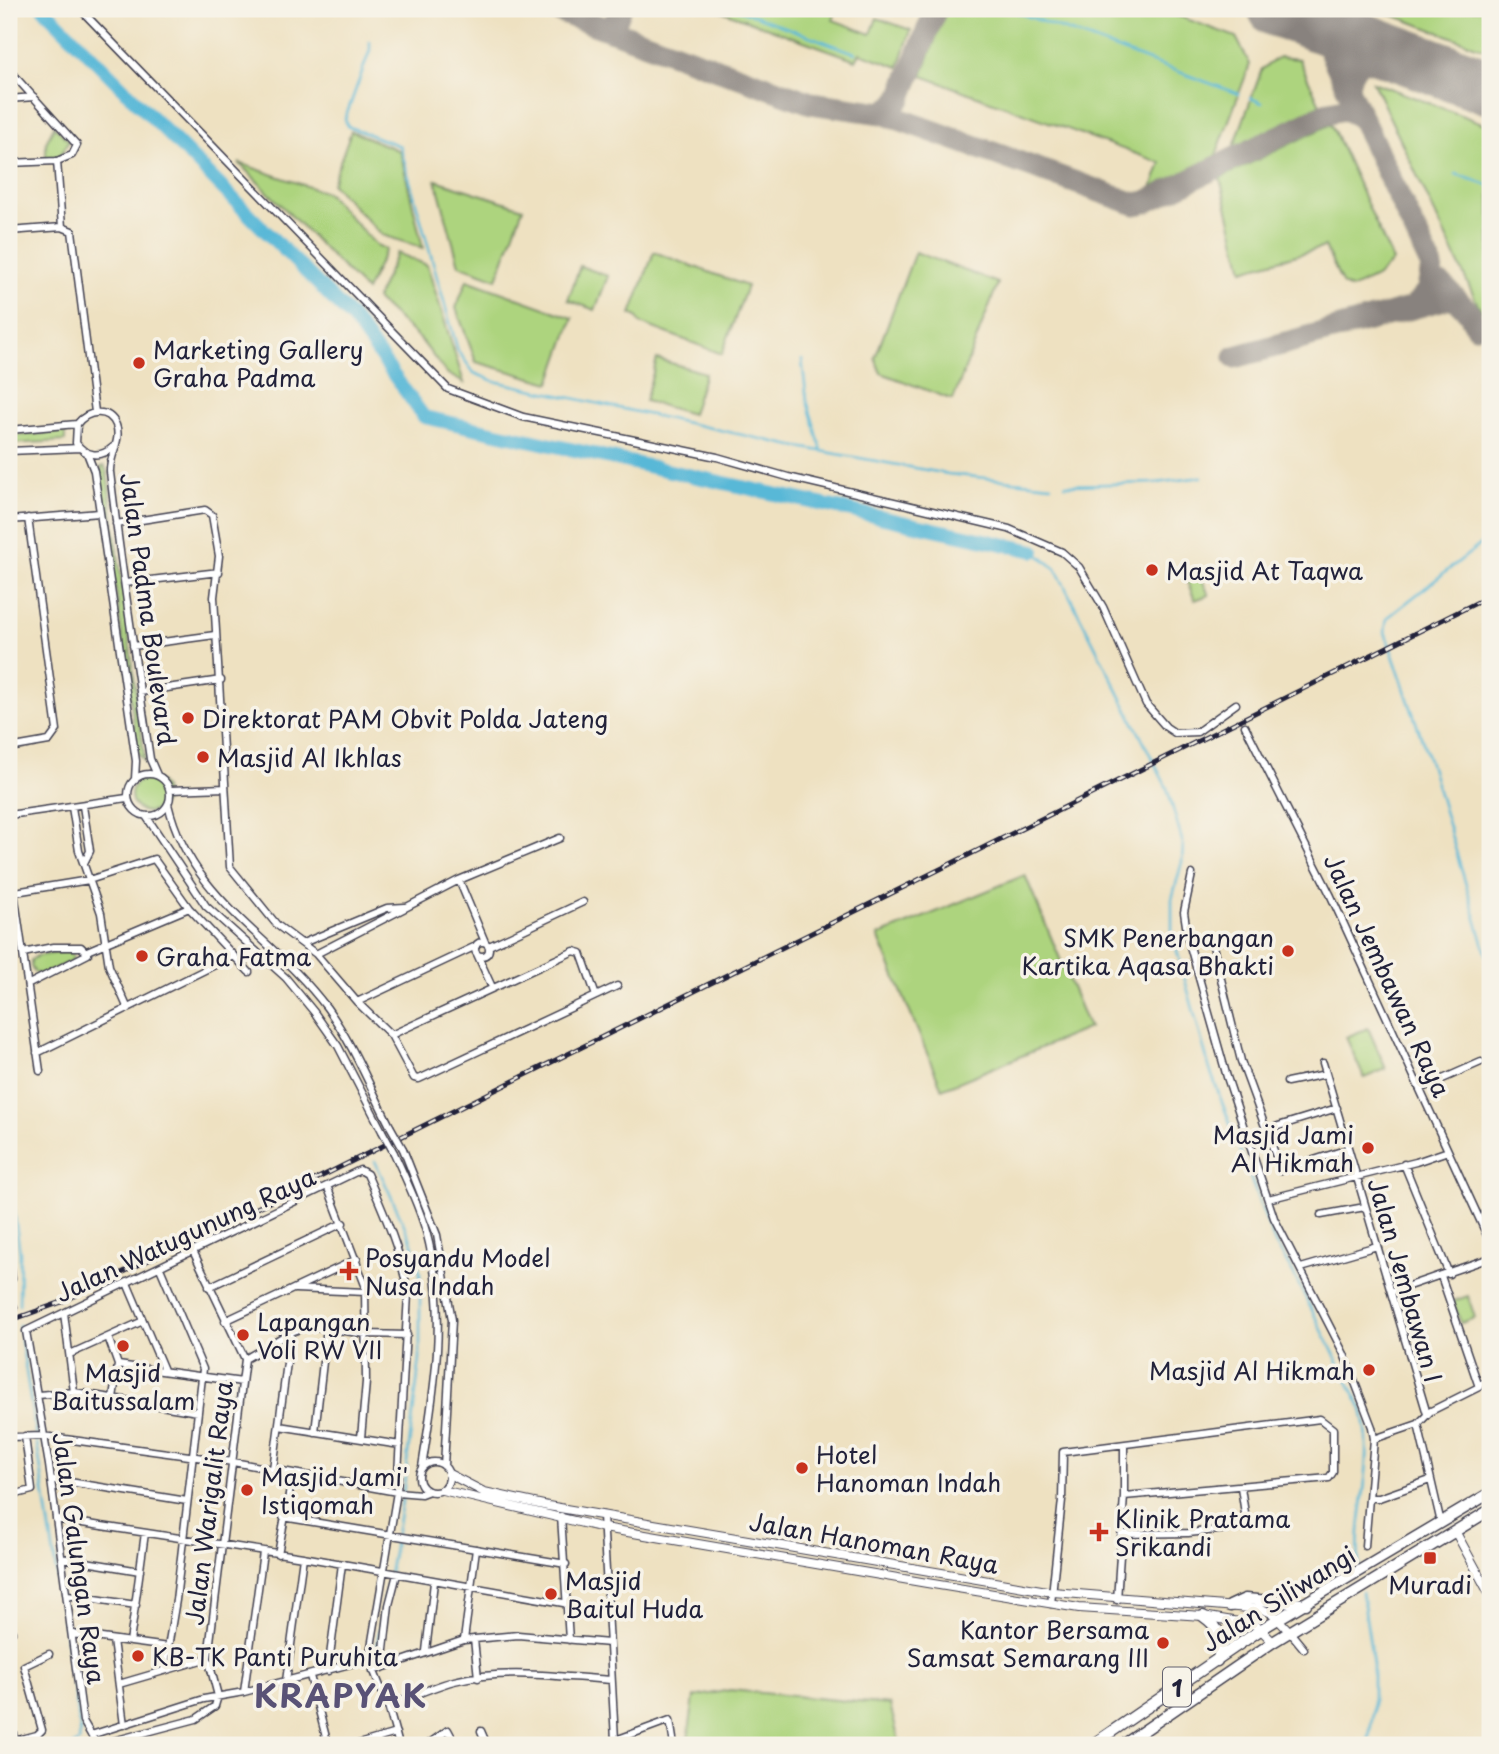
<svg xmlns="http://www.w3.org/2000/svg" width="1499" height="1754" font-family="'Playpen Sans',sans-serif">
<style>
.green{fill:#add47e;stroke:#687b5c;stroke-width:2}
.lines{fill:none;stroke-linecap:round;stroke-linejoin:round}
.stream{stroke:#58b8d7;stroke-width:2.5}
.river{stroke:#58b8d7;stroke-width:14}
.taxiway{stroke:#88827e;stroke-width:23}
.runway{stroke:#88827e;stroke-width:56}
.minor-casing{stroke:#413f4f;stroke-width:9}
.tertiary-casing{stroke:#413f4f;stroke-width:10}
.trunk-casing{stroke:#413f4f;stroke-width:13}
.minor{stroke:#fff;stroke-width:6}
.tertiary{stroke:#fff;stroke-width:8}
.trunk{stroke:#fff;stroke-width:10}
.rail-casing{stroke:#22223b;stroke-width:5}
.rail{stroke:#f7f3e8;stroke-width:2.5;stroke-dasharray:8;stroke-linecap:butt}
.minor-bridge-casing{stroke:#413f4f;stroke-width:9;stroke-linecap:butt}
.minor-bridge{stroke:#fff;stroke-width:6}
.poi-dot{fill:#c8321e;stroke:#f7f3e8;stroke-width:2.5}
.labels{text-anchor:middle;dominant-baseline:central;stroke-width:7;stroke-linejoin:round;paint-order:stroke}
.shield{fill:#f7f3e8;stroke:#62616f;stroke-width:2}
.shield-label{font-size:23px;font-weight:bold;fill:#22223b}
.poi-label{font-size:24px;fill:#22223b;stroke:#f7f3e8;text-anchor:start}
.street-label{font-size:24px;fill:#22223b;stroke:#f7f3e8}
.district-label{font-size:32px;font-weight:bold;letter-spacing:2px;fill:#595276;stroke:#f7f3e8}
</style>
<rect width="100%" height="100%" fill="#f7f3e8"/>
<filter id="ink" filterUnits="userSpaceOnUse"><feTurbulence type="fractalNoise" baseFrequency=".0143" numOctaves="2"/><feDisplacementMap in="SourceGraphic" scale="14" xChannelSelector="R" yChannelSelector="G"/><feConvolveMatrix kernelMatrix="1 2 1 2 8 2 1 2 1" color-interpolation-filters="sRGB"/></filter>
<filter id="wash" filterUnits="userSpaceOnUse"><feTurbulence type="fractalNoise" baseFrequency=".00686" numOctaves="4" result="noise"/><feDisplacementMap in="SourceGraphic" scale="28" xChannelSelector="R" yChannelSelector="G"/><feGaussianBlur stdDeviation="1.57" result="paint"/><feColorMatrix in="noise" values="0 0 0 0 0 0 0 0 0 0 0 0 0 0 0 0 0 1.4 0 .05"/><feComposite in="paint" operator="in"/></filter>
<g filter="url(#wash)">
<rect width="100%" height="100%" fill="#eee1c1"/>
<path class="green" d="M716,9H837L833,20L871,34L877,18L911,30L899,67L860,53L856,60Z
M946,9H1159L1236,37L1250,64L1215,158L1152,188L1161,163L922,76Z
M1376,9H1490V51Z
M1279,57L1299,59L1320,105L1233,149L1262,69Z
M1373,82L1490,126V320L1478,305Z
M1331,124L1393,261L1376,277L1351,289L1343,285L1325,247L1243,270L1220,178Z
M54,126L69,141L60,156L46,158V143Z
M351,131L400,151L423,248L382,235L332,184Z
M239,163L327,193L376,245L386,249L366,291Z
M436,180L523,208L497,279L459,265Z
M654,252L747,286L722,354L640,323L637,317L631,314Z
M915,252L998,283L953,400L881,373L875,358Z
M397,253L427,265L464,383L446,373L420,339L376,299Z
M580,266L608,276L595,310L568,300Z
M467,280L573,318L550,383L476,362L456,308Z
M657,359L705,373L692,414L645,401Z
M65,432V441L9,444V436Z
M104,466L107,471L145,761L138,754L101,480V467Z
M1198,571L1209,595L1195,600L1185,577Z
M131 795a17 17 0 1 1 34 0a17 17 0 1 1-34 0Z
M1025,875L1089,1028L942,1089L878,936Z
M69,951L73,955L72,961L43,974L35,973L31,967V960L37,956Z
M1368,1028L1386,1069L1364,1078L1346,1037Z
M1468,1296L1475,1318L1461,1323L1453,1301Z
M730,1690L890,1705L900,1745H687L694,1697Z"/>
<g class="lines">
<path class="stream" d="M737,9L855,53
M1008,9L1239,94
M370,41V50L345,119L347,126L400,146L458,351L474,373L494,381L793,446L948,474L1051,485
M1251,98L1262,103
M1456,174L1490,186
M802,360L807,401L822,451
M1065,485L1156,483L1202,477
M1490,537L1387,618L1385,632L1429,760L1490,966
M1034,551L1056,569L1167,788L1183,844L1182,862L1172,899V933L1210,1070L1274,1241L1293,1273L1362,1409C1377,1466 1354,1511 1359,1565
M375,1161L411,1240L420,1272V1359L402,1501L377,1645L379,1658
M9,1175L20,1253L19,1305
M19,1325L80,1728L79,1742L74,1745
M1362,1592L1373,1664V1712L1368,1745"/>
<path class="river" d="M44,9L354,320L424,417L1034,551"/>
<path class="taxiway" d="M552,9L811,103L882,113L1135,204L1146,202L1329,112L1345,109L1361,117
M1295,16L1316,32L1329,49L1432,267L1428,290L1414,307
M612,31L620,9
M1348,90C1348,65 1369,51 1392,51
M882,113L894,106L901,97L936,9
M1442,285L1468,311L1476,326
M1235,357L1452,297"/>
<path class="runway" d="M1276,9L1490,87"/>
</g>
</g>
<g filter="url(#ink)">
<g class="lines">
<defs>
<path id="minor" d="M80,9L448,389L523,417L717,457L788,477L1009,529L1062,552L1079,567L1103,607L1146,704L1166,727L1175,733L1197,732L1236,704
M9,70L77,145L72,155L57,161L62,227
M9,99L34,97
M9,163L57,161
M9,231L62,227L72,231L95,412
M9,430L77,424
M113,447C101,458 86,457 76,443L77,424C87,411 108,407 116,425C122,440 109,456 110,472C121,568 136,664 150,759L157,775
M9,451L80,448
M87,453L94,471L136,761L135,779
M9,520L100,513
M116,524L205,510L212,515L219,556L214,597L230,867L277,925L316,954L357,1002L391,1035L414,1078L419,1079L596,996L581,953L574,951L391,1035
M125,583L219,572
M133,646L215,635
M140,692L221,680
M9,715L14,747
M1245,726L1330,894L1490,1242
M9,748L49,741L57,730L28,518
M128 795a21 21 0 1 1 42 0a21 21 0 1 1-42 0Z
M170,790L225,788
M168,804C191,900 273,935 327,1008C353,1044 370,1087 390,1126
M83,806L90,851L84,863
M72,807L79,851L101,913L109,966L128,1009
M9,815L127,798
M146,816L206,906L286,978L314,1012L338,1046L382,1131
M1192,874L1184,912L1188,939L1227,1077L1274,1218L1344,1354L1372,1427L1374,1439L1365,1546
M459,880L485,942
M14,892L40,1071
M9,893L89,880L154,859L189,908L249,972
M1188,939L1205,938L1213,946L1241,1061L1281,1170
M475 949a7 7 0 1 1 14 0a7 7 0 1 1-14 0Z
M303,943L387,908L405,907
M489,946L583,902
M87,951L189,908
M23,953L53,947H81L88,954L29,984
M316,954L459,880L560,838
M477,954L492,987
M596,996L617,986
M357,1002L476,946
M37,1053L233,956
M1323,1063L1427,1414
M1287,1082L1326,1074
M1420,1089L1481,1062
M1246,1136L1337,1108
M403,1149L437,1235L452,1320L444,1466
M394,1153C407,1182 422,1212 429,1243C447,1317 434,1393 422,1467
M1404,1164L1449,1274
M1280,1171L1348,1149
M328,1188L365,1285L366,1382L361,1438
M1268,1199L1416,1162L1448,1151
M1321,1215L1365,1207
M194,1253L245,1359
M9,1256L12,1279
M160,1268L203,1369L176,1600L164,1671
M1301,1268L1377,1246
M127,1283L164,1370
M209,1287L343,1223
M295,1289L366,1292
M1391,1292L1490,1258
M64,1313L74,1392
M9,1314L14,1307
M225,1321L357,1259
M108,1337L118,1365L113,1398
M70,1354L143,1321
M118,1365L242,1382
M1479,1385L1490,1380
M38,1395L74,1392L198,1412
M1418,1424L1441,1523
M279,1426L400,1445
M315,1432L327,1327
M9,1437L43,1436L233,1462L397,1492L421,1494L429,1491
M1374,1439L1418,1424L1431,1411L1479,1387L1441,1276
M419 1477a15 15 0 1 1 30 0a15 15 0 1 1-30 0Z
M273,1469L291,1332
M51,1479L187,1501
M9,1496L32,1490L25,1436
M1369,1498H1379L1430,1480
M603,1515L615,1740
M561,1516L569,1640
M283,1517L566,1564
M56,1519L303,1557L569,1604
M1122,1534L1188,1533L1247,1527L1241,1487
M278,1554L293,1473
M62,1558L140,1571
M68,1595L136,1605
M1117,1600L1124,1496V1446
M1051,1604L1062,1500L1063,1452L1320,1419L1333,1429V1472L1329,1478L1124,1496
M1290,1632L1304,1649
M9,1634L12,1632
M72,1634L168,1647
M474,1639L478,1678
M113,1640L124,1725
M464,1640L476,1549
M130,1642L145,1533
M426,1651L434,1582
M382,1667L389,1605L397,1574
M328,1671L342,1564
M373,1671L464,1640L518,1635L609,1643
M310,1676L328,1745
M286,1681L303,1557
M119,1684L208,1658
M244,1692L263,1552
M388,1706C410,1697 432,1687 454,1681C505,1668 560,1677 611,1680
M9,1710L15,1745
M481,1731L487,1745
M91,1735L204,1699L244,1692L369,1659
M14,1741L37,1735L42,1730L24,1666L49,1654
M97,1745L83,1721L49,1465L26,1331L360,1170L367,1174C384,1213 401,1251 408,1294L397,1492L369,1659L388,1706L399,1745
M98,1745L196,1719L215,1706L218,1696L208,1658L245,1359L291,1332L309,1326L366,1334L407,1335
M355,1745L396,1733
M427,1745L448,1730L456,1745
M602,1745L670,1720L674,1745"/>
<path id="tertiary" d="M449,1474L484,1492L548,1506L1053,1592L1261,1609L1272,1613L1290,1632
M442,1490L604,1528L927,1583L1079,1608L1203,1616L1256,1625L1273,1642
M1455,1531L1490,1595"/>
<path id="trunk" d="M1230,1606L1245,1599L1306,1604
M1203,1616C1222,1629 1224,1640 1217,1661
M1092,1745L1263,1628L1490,1493
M1123,1745L1273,1642L1490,1510"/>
</defs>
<use href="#minor" class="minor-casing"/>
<use href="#tertiary" class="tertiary-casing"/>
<use href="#trunk" class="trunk-casing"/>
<use href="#minor" class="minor"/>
<use href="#tertiary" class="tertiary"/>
<use href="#trunk" class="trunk"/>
<defs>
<path id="rail" d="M9,1321L59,1303L288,1193L1490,596"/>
</defs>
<use href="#rail" class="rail-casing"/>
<use href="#rail" class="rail"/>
<defs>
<path id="minor-bridge" d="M390,1126L403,1149
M382,1131L394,1153"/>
</defs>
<use href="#minor-bridge" class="minor-bridge-casing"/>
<use href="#minor-bridge" class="minor-bridge"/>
</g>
</g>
<g class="poi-dot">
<circle cx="139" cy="363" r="7"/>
<circle cx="1152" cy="570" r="7"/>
<circle cx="188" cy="718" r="7"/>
<circle cx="203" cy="757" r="7"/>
<circle cx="1288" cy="951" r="7"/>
<circle cx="142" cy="956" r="7"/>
<circle cx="1368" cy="1148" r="7"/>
<path d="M345.5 1260.5h7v7h7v7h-7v7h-7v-7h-7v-7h7z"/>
<circle cx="243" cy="1335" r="7"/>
<circle cx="123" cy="1346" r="7"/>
<circle cx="1369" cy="1370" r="7"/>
<circle cx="802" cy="1468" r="7"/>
<circle cx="247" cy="1490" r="7"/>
<path d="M1095.5 1521.5h7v7h7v7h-7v7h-7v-7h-7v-7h7z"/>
<rect x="1423" y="1551" width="14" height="14" rx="3.5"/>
<circle cx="551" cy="1594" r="7"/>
<circle cx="1163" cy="1643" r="7"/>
<circle cx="138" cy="1656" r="7"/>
</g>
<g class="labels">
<rect class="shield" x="1163" y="1667.5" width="28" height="39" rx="5"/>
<g class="shield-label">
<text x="1177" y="1687">1</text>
</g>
<g class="poi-label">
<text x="153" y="349">Marketing Gallery<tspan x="153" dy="28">Graha Padma</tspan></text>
<text x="1166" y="570">Masjid At Taqwa</text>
<text x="202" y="718">Direktorat PAM Obvit Polda Jateng</text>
<text x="217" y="757">Masjid Al Ikhlas</text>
<text x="1274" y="937" text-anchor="end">SMK Penerbangan<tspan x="1274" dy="28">Kartika Aqasa Bhakti</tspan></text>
<text x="156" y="956">Graha Fatma</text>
<text x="1354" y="1134" text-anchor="end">Masjid Jami<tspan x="1354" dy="28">Al Hikmah</tspan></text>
<text x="365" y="1257">Posyandu Model<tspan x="365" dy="28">Nusa Indah</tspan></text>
<text x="257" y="1321">Lapangan<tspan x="257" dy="28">Voli RW VII</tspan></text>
<text x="1355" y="1370" text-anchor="end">Masjid Al Hikmah</text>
<text x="123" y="1372" text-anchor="middle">Masjid<tspan x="123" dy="28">Baitussalam</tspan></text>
<text x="816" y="1454">Hotel<tspan x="816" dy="28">Hanoman Indah</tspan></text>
<text x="261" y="1476">Masjid Jami'<tspan x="261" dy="28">Istiqomah</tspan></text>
<text x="1115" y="1518">Klinik Pratama<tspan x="1115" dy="28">Srikandi</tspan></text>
<text x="565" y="1580">Masjid<tspan x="565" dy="28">Baitul Huda</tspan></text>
<text x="1430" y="1584" text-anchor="middle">Muradi</text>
<text x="1149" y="1629" text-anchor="end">Kantor Bersama<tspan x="1149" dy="28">Samsat Semarang III</tspan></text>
<text x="152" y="1656">KB-TK Panti Puruhita</text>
</g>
<g class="street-label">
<text transform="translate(149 609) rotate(82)">Jalan Padma Boulevard</text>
<text transform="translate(1388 975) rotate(65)">Jalan Jembawan Raya</text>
<text transform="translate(185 1234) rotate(-25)">Jalan Watugunung Raya</text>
<text transform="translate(1406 1280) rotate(74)">Jalan Jembawan I</text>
<text transform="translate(208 1503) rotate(-83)">Jalan Warigalit Raya</text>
<text transform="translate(874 1542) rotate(10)">Jalan Hanoman Raya</text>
<text transform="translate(80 1558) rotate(82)">Jalan Galungan Raya</text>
<text transform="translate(1278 1598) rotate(-32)">Jalan Siliwangi</text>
</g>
<g class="district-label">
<text x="341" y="1695">KRAPYAK</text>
</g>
</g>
<rect width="1499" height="1754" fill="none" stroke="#f7f3e8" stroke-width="35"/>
</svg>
